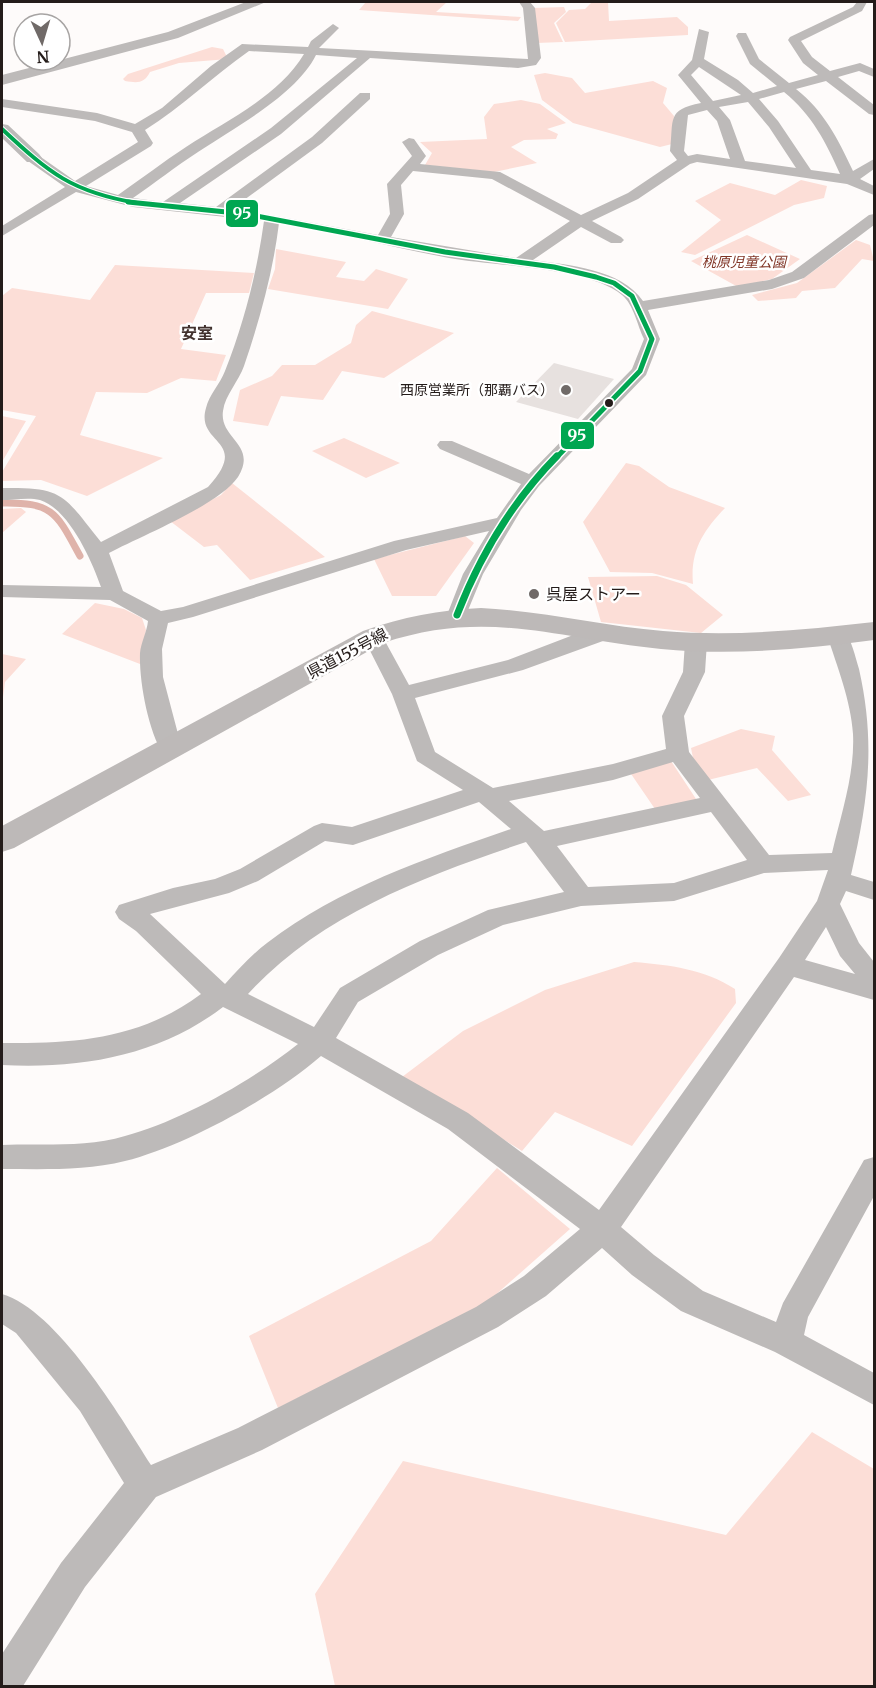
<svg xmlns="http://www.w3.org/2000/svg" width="876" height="1688" font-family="Merriweather,'Noto Sans JP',serif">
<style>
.green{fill:#fcded7}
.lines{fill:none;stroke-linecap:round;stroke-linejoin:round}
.stream{stroke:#dfb3aa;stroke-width:7}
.building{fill:#e7e1df}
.minor{fill:#bdbab9;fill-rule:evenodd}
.tertiary{fill:#bdbab9;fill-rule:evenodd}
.secondary{fill:#bdb9b8;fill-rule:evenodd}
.bus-1-far2-casing{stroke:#fff;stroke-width:6}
.bus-1-far1-casing{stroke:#fff;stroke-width:8}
.bus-1-casing{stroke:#fff;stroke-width:10}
.bus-1-far2{stroke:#00a651;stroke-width:4}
.bus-1-far1{stroke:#00a651;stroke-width:5}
.bus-1{stroke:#00a651;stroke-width:7}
.poi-dot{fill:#706a68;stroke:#fff;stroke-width:2}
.bus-dot{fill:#241c1a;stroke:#fff;stroke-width:2}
.labels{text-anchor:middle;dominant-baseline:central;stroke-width:5;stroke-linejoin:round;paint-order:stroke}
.far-park-label{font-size:14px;font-style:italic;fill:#803526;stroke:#fff}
.far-poi-label{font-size:14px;fill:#241c1a;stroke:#fff;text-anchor:end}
.far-quarter-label{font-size:16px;font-weight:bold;fill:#42322e;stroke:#fff}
.poi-label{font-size:16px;fill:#241c1a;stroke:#fff;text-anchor:start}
.street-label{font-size:16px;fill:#241c1a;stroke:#fff}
.line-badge{stroke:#fff;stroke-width:2}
.badge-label{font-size:16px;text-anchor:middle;font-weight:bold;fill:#fff}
</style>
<rect width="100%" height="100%" fill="#fefbfa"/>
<path class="green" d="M366,2H447L436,12L521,17L518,21L359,10Z
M592,2H608L609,21L677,17L688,27V35L565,42L556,23L569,10L585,9Z
M564,7L566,12L554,23L563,42L536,43L533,8Z
M212,47L223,49L228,59L179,63L150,72C144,84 137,83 125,81L123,79L128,74Z
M545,73L572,78L585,93L653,81L667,88L663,103L674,116L672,144L660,147L573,123L542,100L534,75Z
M521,100L540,104L566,123L547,129L558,134L556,139L524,140L511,147L537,163L494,172L425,165L432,153L420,142L487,139L484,117L494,104Z
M801,180L827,186L824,198L794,205L695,255L681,252L721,220L695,201L730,183L775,195Z
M747,235L800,259L772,279L738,287L691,261Z
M856,240L870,245L874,261L862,259L835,288L802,291L796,298L758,301L752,295L797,283Z
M276,249L346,262L336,277L364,281L376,269L408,279L388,309L268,289L275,269Z
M115,265L254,273L249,293H206L181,349L226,355L216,381L181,378L147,393L96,392L80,435L163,458L87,496L41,480L2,481V472L36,416L2,410V296L12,288L90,300Z
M372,311L454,333L384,378L342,371L323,400L281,396L268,426L233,421L240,390L272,376L282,365H315L351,343L356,325Z
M2,416L26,421L2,462Z
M344,438L400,463L366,478L312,451Z
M626,463L639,466L669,487L725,508C703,531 690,551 693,584L652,573L610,572L583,522Z
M232,483L325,557L250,580L217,545L204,547L170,521L221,495Z
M21,508L26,512L2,533V509Z
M465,536L474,543L436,596H392L374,559Z
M657,576L686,585L723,615L701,633L601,622L588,577Z
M95,603L124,609L142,618L146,630L140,664L62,634Z
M2,654L26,659L5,682L2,705Z
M741,729L775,736L772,750L811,795L788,801L757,768L708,780L693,758L691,748Z
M671,761L698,802L655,809L629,771Z
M634,962C670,965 704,969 735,989L736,1003L632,1146L555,1112L522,1151L402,1077L463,1031L545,990Z
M497,1168L570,1229L483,1306L278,1408L249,1336L431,1241Z
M812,1432L874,1469V1686H335L315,1594L403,1461L726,1535Z"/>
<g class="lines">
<path class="stream" d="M2,503C54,502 57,514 80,556"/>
</g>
<path class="building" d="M554,363L614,379L578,419L516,402Z"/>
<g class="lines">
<path class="minor" d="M519,2H530L535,8L541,58L536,65L518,68L370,58L281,134L180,203L216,207L312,137L360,93H370V99L322,143L233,208L378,235L390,214L387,184L412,156L402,142L409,138L414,139L426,156L420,164L500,172L581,215L628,193L677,160L670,151C674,119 666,110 701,103L678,75L692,60L699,29L709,32L704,59L738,80L753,93L777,86L750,64L736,36L738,33H746L759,59L789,83L818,75L803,63L788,40L790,37L853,7L857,2H867L862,11L801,41L812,57L830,71L860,63L874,69V77L859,71L838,77L874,105V115L869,114L826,81L796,89C824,111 838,139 853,171L874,159V169L860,179L874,186V195L847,184L697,162L690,164L638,199L592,221L621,237L624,240L621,243H611L581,227L533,260C569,265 621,269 643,301L769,280L792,272L869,215L874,214V225L804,278L772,289L648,310L660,339L646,375L539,486L521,510L483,574L464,620H450L447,615L463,574L489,531L406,550L193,617L168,623L162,649L163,677L182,749L179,754L171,757L163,754C148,730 139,681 140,653C141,642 147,632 148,621L110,600L2,597V585L101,587C92,561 69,509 40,500C29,497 13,500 2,500V488C65,487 63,495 101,542L208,487C252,439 195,445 206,408C209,395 220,384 225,371C244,323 257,272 264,221L133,207L76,192L2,236V226L65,187L28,161V155H38L75,181L138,142L132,132L95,121L2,107V99L97,113L135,124L162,108L211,66L242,44L308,47L311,41L333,24L339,28L319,48L528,59L523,8ZM249,51L304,54C278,97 227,120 186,147C163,162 141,179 118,195L86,186L151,146L153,143L145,130C182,107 213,76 249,51ZM316,55L357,58L271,128L163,202L133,198C155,183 176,166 198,152C234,128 296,95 316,55ZM699,67L741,95L713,101L691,75ZM784,92C812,115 826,142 840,174L811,170L778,121L759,99ZM748,102L769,127L796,168L745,161L730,120L719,107ZM707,110L717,121L730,159L697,154L688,156L684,151L688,115ZM413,171L492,179L570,221L516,258L391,237L404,214L401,185ZM279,223C336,233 392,247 449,258C494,266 588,267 622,295C634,305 637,325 644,339L632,369L529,474L452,441H440L437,445L440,449L521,484L497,518L394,541L183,607L161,611L123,591L109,553C141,536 219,505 238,477C258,444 219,439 223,411C225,395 239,381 244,366C260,319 273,272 279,223Z
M602,624L609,626L612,631L603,641L523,670L415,698L435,752L493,788L613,764L666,749L662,716L683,672L685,642L689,637H703L707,642L705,672L684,716L689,752L769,855L832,853C841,814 855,774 853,734C851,701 837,666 827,635L830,630H844C852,641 855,656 859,669C876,745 868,801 851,875L874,882V900L846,891L840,904L859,943L874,962V1000L794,977L621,1227L654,1255L703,1291L776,1322L783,1303L864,1160L874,1157V1196L808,1317L804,1335L874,1373V1405L775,1352L681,1311L632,1275L602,1248L546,1296L498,1327L262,1450L156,1497L85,1587L23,1686H2V1654L61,1563L124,1483L80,1411L16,1333L2,1324V1294C57,1310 120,1416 151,1465L238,1428L476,1307L524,1276L580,1229L448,1129L321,1056C274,1097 185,1146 125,1161C85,1171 42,1169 2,1169V1145C42,1143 85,1148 125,1136C181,1121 253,1080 298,1044L223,1007C159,1056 81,1069 2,1065V1043C74,1044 141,1039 201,994L136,931L119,919L115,912L119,905L173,888L215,879L240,869L314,826L322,823L352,827L463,790L417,761L392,694L363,637L366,632H380L409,685L508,660ZM673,762L700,798L544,831L509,801L613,780ZM479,802L511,829C427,858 339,888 267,943C251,955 238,970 225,984L150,914L229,893L258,881L325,841L353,845ZM711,812L747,860L674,883L588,887L557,846ZM526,842L564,892L488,910L420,941L340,988L314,1027L248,994C321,914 425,876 526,842ZM828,870L817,901L779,958L599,1210L468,1113L336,1038L358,1002L438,955L503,925L581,906L674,901L764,873ZM826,927L840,956L855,974L805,960Z"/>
<path class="tertiary" d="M246,2H266L178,38L2,85V75L168,32Z
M2,124L8,125L39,154L42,158L39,162H27L2,138Z"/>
<path class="secondary" d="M481,608C543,611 602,626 663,631C734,637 804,630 874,622V640C804,649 732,656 661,649C558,639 488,608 383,643L14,848L2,852V826L363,631C403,617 439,610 481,608Z"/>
<defs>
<path id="bus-1-far2" d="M2,129C49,173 72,192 137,203"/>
<path id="bus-1-far1" d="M128,202L246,214L445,252L554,267L596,277L614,283L632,296L652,339L640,371L556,458"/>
<path id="bus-1" d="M457,615C480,555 512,502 557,456"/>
</defs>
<use href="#bus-1-far2" class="bus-1-far2-casing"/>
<use href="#bus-1-far1" class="bus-1-far1-casing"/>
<use href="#bus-1" class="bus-1-casing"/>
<use href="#bus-1-far2" class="bus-1-far2"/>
<use href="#bus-1-far1" class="bus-1-far1"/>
<use href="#bus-1" class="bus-1"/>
</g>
<g class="poi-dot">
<circle cx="566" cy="390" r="6"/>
<circle cx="534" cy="594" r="6"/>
</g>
<circle class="bus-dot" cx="609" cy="403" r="5"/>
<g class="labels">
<g class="far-park-label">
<text x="744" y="262">桃原児童公園</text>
</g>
<g class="far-poi-label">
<text x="554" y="390">西原営業所（那覇バス）</text>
</g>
<g class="far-quarter-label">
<text x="197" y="333">安室</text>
</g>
<g class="poi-label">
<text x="546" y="594">呉屋ストアー</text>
</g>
<g class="street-label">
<text transform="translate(347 653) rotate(-28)">県道155号線</text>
</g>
</g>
<g class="line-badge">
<rect x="225" y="199" width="34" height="29" rx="6" fill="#00a651"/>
<rect x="560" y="421" width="35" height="29" rx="6" fill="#00a651"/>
</g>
<g class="badge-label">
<text x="242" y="219">95</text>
<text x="577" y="441">95</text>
</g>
<rect width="876" height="1688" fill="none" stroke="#241c1a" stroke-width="6"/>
<g transform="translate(42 42) rotate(176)"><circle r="28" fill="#ffffff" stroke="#a7a4a3" stroke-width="1.5"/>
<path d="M0-4.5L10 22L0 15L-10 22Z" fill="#706a68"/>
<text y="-9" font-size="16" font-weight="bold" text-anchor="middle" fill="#241c1a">N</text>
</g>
</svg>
